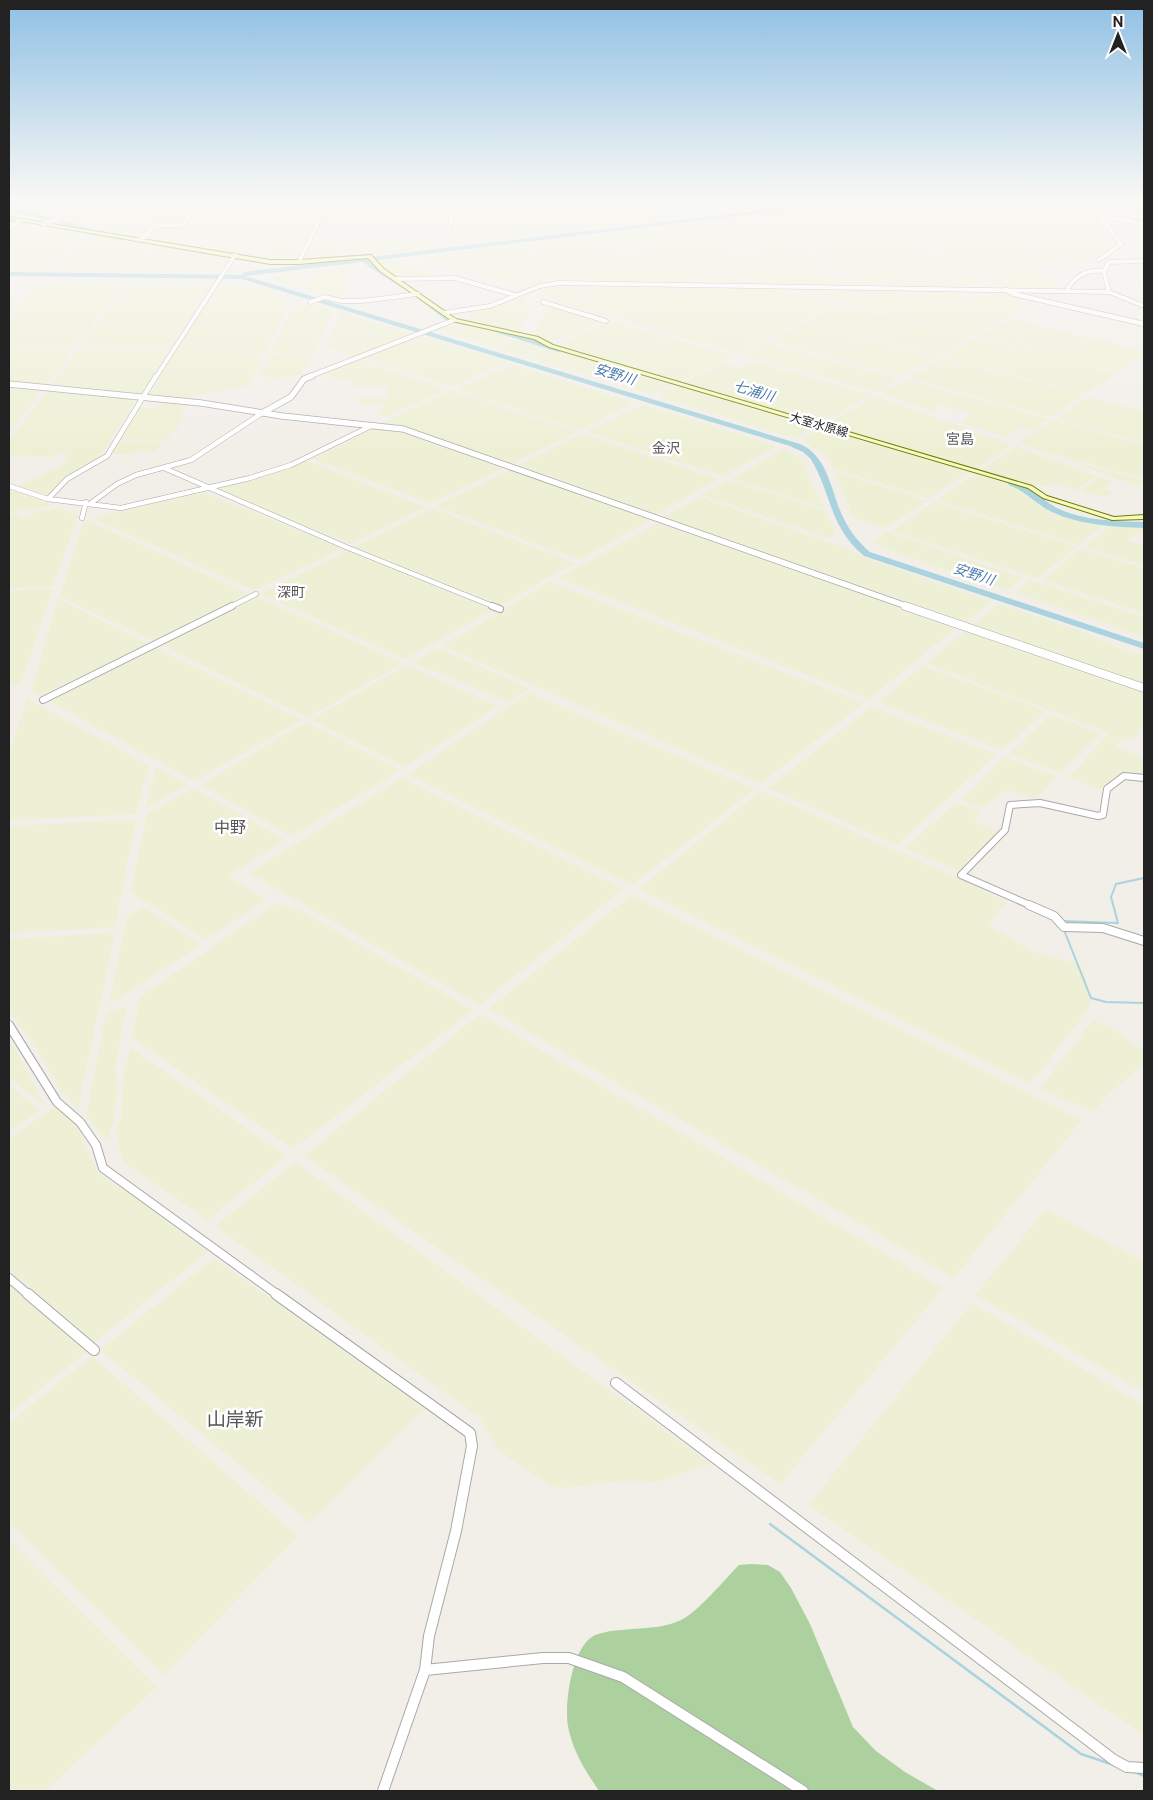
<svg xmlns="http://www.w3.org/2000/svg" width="1153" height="1800" font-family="'Public Sans','Noto Sans JP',sans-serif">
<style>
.farmland{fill:#eef0d5}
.forest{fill:#add19e}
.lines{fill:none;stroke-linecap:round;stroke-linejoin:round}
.stream-far1{stroke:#aad3df;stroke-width:2}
.stream{stroke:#aad3df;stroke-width:2.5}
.river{fill:#aad3df;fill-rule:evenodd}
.minor-far4-casing{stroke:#a9a9a9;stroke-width:5}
.minor-far3-casing{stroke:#a9a9a9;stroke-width:5.5}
.minor-far2-casing{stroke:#a9a9a9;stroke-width:8}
.minor-far1-casing{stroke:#a9a9a9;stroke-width:10}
.minor-casing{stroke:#a9a9a9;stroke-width:12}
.tertiary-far2-casing{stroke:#a9a9a9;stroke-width:5.5}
.tertiary-far1-casing{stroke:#a9a9a9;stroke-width:7}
.tertiary-casing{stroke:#a9a9a9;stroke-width:9}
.secondary-casing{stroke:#707d05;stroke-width:2}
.minor-far4{stroke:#fff;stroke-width:4}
.minor-far3{stroke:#fff;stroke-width:4.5}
.minor-far2{stroke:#fff;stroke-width:6}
.minor-far1{stroke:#fff;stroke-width:8}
.minor{stroke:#fff;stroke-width:10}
.tertiary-far2{stroke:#fff;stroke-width:4.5}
.tertiary-far1{stroke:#fff;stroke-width:5.5}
.tertiary{stroke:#fff;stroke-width:8}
.secondary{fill:#f7fabf;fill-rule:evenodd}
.labels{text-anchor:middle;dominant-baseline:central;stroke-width:5;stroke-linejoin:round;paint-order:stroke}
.far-street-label{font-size:12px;fill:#222;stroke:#fff}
.far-water-label{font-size:14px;font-style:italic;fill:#4a7aab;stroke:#fff}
.far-neighbourhood-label{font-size:14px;fill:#555;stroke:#fff}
.neighbourhood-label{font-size:16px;fill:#555;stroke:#fff}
.near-neighbourhood-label{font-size:19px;fill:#555;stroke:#fff}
</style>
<rect width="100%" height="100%" fill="#f2efe9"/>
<path class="farmland" d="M331,200H454L453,203L330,202Z
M459,200H513L504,234H477L475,242L447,243Z
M517,200L570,201L567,231L510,235Z
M638,200H693L694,207L657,211L638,208Z
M767,200H827L745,208L737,204Z
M884,200H951L966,207L875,218L851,204Z
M1063,200L1090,212L1061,216L1030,201Z
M1070,200H1144V211L1081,205Z
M9,201L71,202L61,212H32L9,206Z
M76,201L198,202L182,224H75L58,219Z
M1027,201L1058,216L1001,223L971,208Z
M202,202L268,203L254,225L186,224Z
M575,202L629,208V223L575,230Z
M271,203H325L314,225H257Z
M330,203L453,204L446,226L319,225Z
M733,204L741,209L685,216L663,213Z
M848,205L872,218L778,230L756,216Z
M968,208L998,224L906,235L877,219Z
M632,209L671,215L679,218L635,222Z
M1092,213L1108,231L1096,233L1063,217Z
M752,216L775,230L692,240L646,229Z
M1060,217L1094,233L1036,240L1003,224Z
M874,219L904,236L806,247L780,231Z
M16,225L56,228L83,233L69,249L9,248V231Z
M94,225H151L145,236L92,229Z
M157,225L253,226L247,237L151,235Z
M1000,225L1032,241L940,253L910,236Z
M257,226H313L308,238L250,237Z
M641,230L665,236L628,249L581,237L610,234L623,237Z
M777,231L803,248L759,253L745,245L721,248L695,241Z
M1095,234L1117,244L1098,260L1070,259L1037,241Z
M85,236H101L120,239L119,242H140L154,246L151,250L74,249Z
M667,236L753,257L718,272L631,250Z
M904,237L934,253L836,266L808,249Z
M246,238L235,254L207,250L220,239Z
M574,238L625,251L588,266L514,245Z
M250,239H307L298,258L265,256L266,252L272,251L267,249H243Z
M312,239L443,240L439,247L370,256L364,255L365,252H334L331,259L301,262Z
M1034,242L1068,259L973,271L941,254Z
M160,245L187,251L228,258L220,271H140Z
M508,246L513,248L587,266L548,281L456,256L452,253Z
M9,249L67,250L48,269H9Z
M805,249L833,267L812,269L800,266L792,261L781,262L765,258L761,254Z
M73,250L150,251L135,270H55Z
M628,251L715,273L689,284L654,283L592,266Z
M444,254L451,257L544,282L528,288L424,261L434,257V255Z
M936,254L967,272L876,285L858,280L837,267Z
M756,257L874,286L770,285L722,273Z
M394,261L448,276L397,277L377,262Z
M354,266L339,299L303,288L312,271Z
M589,267L648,282L599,283L581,278L568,282L555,281Z
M1031,267L1053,280L998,287L976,274Z
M306,271L298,287L263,276Z
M718,274L761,285L695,284Z
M969,274L985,283L948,288L879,285Z
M1054,281L1065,290L1001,288Z
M41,284L123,285L114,296L32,295Z
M563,284L661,286L674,289L602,296Z
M128,285L211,286L203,297L121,296Z
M554,285L597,297L552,301L551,297L535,290Z
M215,286L256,287L292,298L209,297Z
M710,286L770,287L838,304L802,321L683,289Z
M782,287L868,289L841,302Z
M873,289H887L1006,318L974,336L845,303Z
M674,290L639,306L606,297Z
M679,290L801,322L764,340L642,307Z
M899,290H955L966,298L943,301Z
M1005,293L1028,306L1008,317L946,302Z
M30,296L114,298L73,349L9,348V320Z
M518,296L527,299L521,303L531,306L519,332L462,320L472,318L467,311Z
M119,298L203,299L169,350L78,349Z
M600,298L636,307L610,317L557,302Z
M208,299L291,300L266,352L174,351Z
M294,305H317L333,310L315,353L270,352Z
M842,305L971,337L940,356L807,322Z
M549,306L556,307L603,321L550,343L533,336Z
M639,307L763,341L737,353L615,318Z
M340,312L412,334L356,357L326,347Z
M1011,319L1144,351V355L1119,372L979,337Z
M609,321L733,356L679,382L555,346Z
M804,323L936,357L902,376L769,341Z
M468,324L512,337L490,345L434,329L445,325L458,328Z
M418,336L506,362L451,387L382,363L361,358Z
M977,338L1116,373L1085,394L945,357Z
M517,340L544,347L522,355L497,348Z
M765,343L899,379L877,392L742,354Z
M548,348L672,385L651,394L528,357Z
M9,350L72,351L45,386L9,383Z
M78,351L168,352L155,371L151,385L142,395L51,386Z
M174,352L264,354L248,386L197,395L191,400L147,396L155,386L160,372Z
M269,354H314L301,376L276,378L258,375Z
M942,358L1083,395L1051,417L908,378Z
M358,360L368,362L363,366H379L447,389L387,417L379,415L385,405L359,404L358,401L361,397L385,398L390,389L387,386H348L353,381L323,374Z
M751,361L795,373L871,395L820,424L683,383L725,363L739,367Z
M513,365L634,403L580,430L455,389Z
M906,380L1049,419L1034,430L1022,427L1004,437L960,422L972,414L941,405L931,411L881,393Z
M9,386L43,389L9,433Z
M677,386L815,427L794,438L657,396Z
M48,390L138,398L97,461L64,478L47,497L19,486L60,467L67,458L65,453H57L52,457L9,455V441Z
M450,390L577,432L510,464L400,426L384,423Z
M875,396L1011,445L975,470L825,426Z
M1087,397L1144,411V442L1057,419Z
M161,400L189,403L178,419L185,420L163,441L115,440L136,408H156Z
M643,405L777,446L723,476L586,432Z
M1054,420L1144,445V479L1059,455H1054L1019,443Z
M376,427L390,429L505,468L430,503L313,459Z
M820,428L970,472L928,498L833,468L825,455L801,440Z
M583,434L718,479L655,515L518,466Z
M114,442L163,443L153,452L137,451L134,455L108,453Z
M1015,447H1017L1096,476L1077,490L1058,484L1038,487L979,471Z
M784,449L800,459L824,508L732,479Z
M1061,458L1144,481V486L1141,487Z
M307,461L426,507L350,544L215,489L265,477Z
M510,470L651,519L579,560L435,506Z
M834,471L928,501L886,528L854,518Z
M975,474L1025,489L1020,493L1045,499L1036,506L1052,510L1049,513L1055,515L1058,512L1092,523L1098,520H1109L1079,545L937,500Z
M1099,477L1112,481L1104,489L1113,492L1106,497L1080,491Z
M728,480L826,511L835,533L828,538L702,495Z
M9,488L42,500L54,506L9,512Z
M204,492L342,548L254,591L93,518Z
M700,497L846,548L861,556L992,602L966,622L662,518Z
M934,502L1077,547L1037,578L892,531Z
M59,508L78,516L53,586L9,588V515L21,513L19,518L29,519L33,512Z
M432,508L575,563L497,607L352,548Z
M84,520H87L249,594L153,641L60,596Z
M1144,522V533L1138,531L1128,540L1140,544L1144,549V565L1085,547L1113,524L1123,526Z
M659,523L957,627L869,699L558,578Z
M887,532L1023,578L1006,590L896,553L873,542Z
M1080,549L1144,568V613L1043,580Z
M349,550L493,610L405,659L260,593Z
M1031,580L1144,617V637L1014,592Z
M550,582L864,703L760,784L443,646Z
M53,589L20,685H9V591Z
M255,596L403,663L307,718L160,644Z
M58,599L148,644L39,696L31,690Z
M999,604L1081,631L1119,648L1144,655V685L972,625Z
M969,629L1144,691V729H1140L1137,732L1138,736L1124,739L1114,746L1144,759V776L1123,773L1100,790L1069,777L1109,733L926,663Z
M153,647L302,720L194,781L47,700Z
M437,648L530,688L509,702L412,662Z
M407,665L498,706L404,767L311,720Z
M923,666L1046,711L1002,750L878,702Z
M529,693L755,789L632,885L408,774Z
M27,699L149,765L136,814L9,820V753Z
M871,707L996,754L897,845L768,788Z
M1051,715L1101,733L1060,773L1009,754Z
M305,722L400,770L292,836L201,785Z
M1005,757L1057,777L1035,799L1006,790L982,808L961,800Z
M156,767L188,785L146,808L156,768Z
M401,778L623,889L479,1005L249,873Z
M193,788L285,840L228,876L266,900L206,939L130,892L147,814Z
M761,791L956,877L1006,902L988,925L1030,950L1083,966L1091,1002L1083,1016L1030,1084L639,889Z
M957,802L981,812L973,821L1000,832L959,871L905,848Z
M136,820L115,927L9,933V826Z
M632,895L1082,1120L954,1278L489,1009Z
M277,903L299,910L473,1010L293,1149L131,1037L141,996Z
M143,906L201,945L109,1004L127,916Z
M115,933L78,1108L59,1088L33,1042L9,1010V939Z
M126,1009L116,1062L117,1090L115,1115L109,1138H105L86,1116L106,1013L109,1010Z
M480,1014L943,1288L780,1484L304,1156Z
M1093,1020L1116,1031L1144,1051V1064L1111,1092L1093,1112L1040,1088Z
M9,1041L15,1048L44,1105L9,1078Z
M131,1048L286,1156L207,1220L122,1161L116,1132L121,1117L124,1070Z
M9,1086L40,1110L9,1131Z
M56,1106L76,1125L99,1174L141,1201L208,1252L95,1342L9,1270V1139Z
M295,1162L711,1464L657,1482L621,1481L562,1488L550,1486L498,1451L481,1419L215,1226Z
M1046,1209L1144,1262V1392L975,1295Z
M214,1258L425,1409L310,1523L100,1350Z
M9,1282L89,1350L9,1414Z
M972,1303L1144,1405V1735L808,1505Z
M92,1356L298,1536L164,1675L9,1523V1423Z
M9,1541L157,1687L45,1791H9Z"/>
<path class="forest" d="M751,1564L768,1565L780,1572L791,1588L810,1624L853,1727L876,1751L905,1772L938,1791H599C586,1772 572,1750 568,1726C564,1704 572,1641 598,1634C625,1626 656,1632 681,1620C698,1612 725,1579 739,1565Z"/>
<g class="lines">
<path class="stream-far1" d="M1063,921L1118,923L1111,897L1116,884L1144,878
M1064,930L1091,998L1106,1002L1144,1003"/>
<path class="stream" d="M770,1524L1081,1754L1114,1765
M1135,1772L1144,1776"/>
<path class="river" d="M849,200H865L370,261L419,294L451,318L467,321V323L465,324L447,321L415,296L372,269L363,262L245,276L800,444C828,456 831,491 842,515C849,530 858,542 870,552L1144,643V649L864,556C828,526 832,492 810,458L803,452L790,446L242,279L9,276V272L242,275L244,272Z
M9,207L91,228L92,232L125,238L122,240L87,234L86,230L9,211Z
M169,244L218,252L221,254L218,256L167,247Z
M485,325L564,348L565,350L558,352L483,328V326Z
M1012,480C1030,485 1040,498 1055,507C1082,521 1115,521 1144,522V528C1114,527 1080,525 1052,512C1036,505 1026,491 1009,485L1008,483Z"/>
<defs>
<path id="minor-far4" d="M1066,200L1099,215L1144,224
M1080,206L1094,205L1144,212
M1099,215L1121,244L1099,260
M43,224L56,220L74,200
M449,227L456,203
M9,229L20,220
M139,240L147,235L154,225H183L202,200
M1144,261L1109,262L1104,272L1109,292L1144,306
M299,262L329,200
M396,279L455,278L515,295
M1068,288C1077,274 1088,270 1104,271
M310,302L325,297L341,301H362L418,294
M543,302L606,321
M444,313L490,306L540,286L559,283L1109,292
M156,377L235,255"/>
<path id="minor-far3" d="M164,468L346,547L495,607
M9,486L48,499L121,508L250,478L291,465L373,425
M48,499L67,479L107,456L156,376
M91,503L117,484L136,475L191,460L262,413
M82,518L86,502
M230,607L256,594"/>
<path id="minor-far2" d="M492,606L500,609
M43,700L232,606
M1032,906L961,875L1005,830L1010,805L1040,803L1098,816L1103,815L1107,789L1124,776L1144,778"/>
<path id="minor-far1" d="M1029,905L1054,916L1064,927L1103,928L1144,941
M9,1025L57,1102L80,1122L96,1145L103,1168L278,1295
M9,1278L29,1295"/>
<path id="minor" d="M28,1294L94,1350
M276,1294L470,1433L472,1446L456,1531L429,1636L425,1670L383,1791
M616,1383L1114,1760L1127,1767L1144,1768
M425,1670L543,1658H569L623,1677L803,1791"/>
<path id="tertiary-far2" d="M1006,290L1014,294L1144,324
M308,377L454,320"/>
<path id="tertiary-far1" d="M9,384L201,403L282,416L403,429L909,607
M262,413L291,397L304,379L312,376"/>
<path id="tertiary" d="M905,606L1144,688"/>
<path id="secondary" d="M9,217L270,260H299L371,255L384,269L456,319L538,337L553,345L1032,486L1047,496L1114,517L1144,515V519L1112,520L1043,498L1028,488L549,347L534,339L452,321L380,271L368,258L299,264H270L9,219Z"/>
</defs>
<use href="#minor-far4" class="minor-far4-casing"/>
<use href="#minor-far3" class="minor-far3-casing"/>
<use href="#minor-far2" class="minor-far2-casing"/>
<use href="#minor-far1" class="minor-far1-casing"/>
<use href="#minor" class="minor-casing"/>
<use href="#tertiary-far2" class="tertiary-far2-casing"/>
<use href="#tertiary-far1" class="tertiary-far1-casing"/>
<use href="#tertiary" class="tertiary-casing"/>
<use href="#secondary" class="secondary-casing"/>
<use href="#minor-far4" class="minor-far4"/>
<use href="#minor-far3" class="minor-far3"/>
<use href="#minor-far2" class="minor-far2"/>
<use href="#minor-far1" class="minor-far1"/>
<use href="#minor" class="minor"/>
<use href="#tertiary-far2" class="tertiary-far2"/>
<use href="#tertiary-far1" class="tertiary-far1"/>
<use href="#tertiary" class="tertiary"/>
<use href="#secondary" class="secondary"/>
</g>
<linearGradient id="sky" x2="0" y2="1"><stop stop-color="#8fc0e4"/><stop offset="0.44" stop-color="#f9f8f5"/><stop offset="1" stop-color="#f9f8f5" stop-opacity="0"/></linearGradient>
<rect width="1153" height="452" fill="url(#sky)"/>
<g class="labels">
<g class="far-street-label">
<text transform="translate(819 425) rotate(16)">大室水原線</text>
</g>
<g class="far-water-label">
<text transform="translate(615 374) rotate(17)">安野川</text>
<text transform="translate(754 391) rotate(16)">七浦川</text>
<text transform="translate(974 574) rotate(18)">安野川</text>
</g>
<g class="far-neighbourhood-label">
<text x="960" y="439">宮島</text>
<text x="666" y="448">金沢</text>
<text x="291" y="592">深町</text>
</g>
<g class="neighbourhood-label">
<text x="230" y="827">中野</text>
</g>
<g class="near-neighbourhood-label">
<text x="235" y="1419">山岸新</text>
</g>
</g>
<rect width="1153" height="1800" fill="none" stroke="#222222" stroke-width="20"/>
<g transform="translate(1118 35)" stroke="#ffffff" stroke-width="4" paint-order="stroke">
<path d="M0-4L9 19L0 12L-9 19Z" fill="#222222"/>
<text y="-8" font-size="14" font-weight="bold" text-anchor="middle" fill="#222222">N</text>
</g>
</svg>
